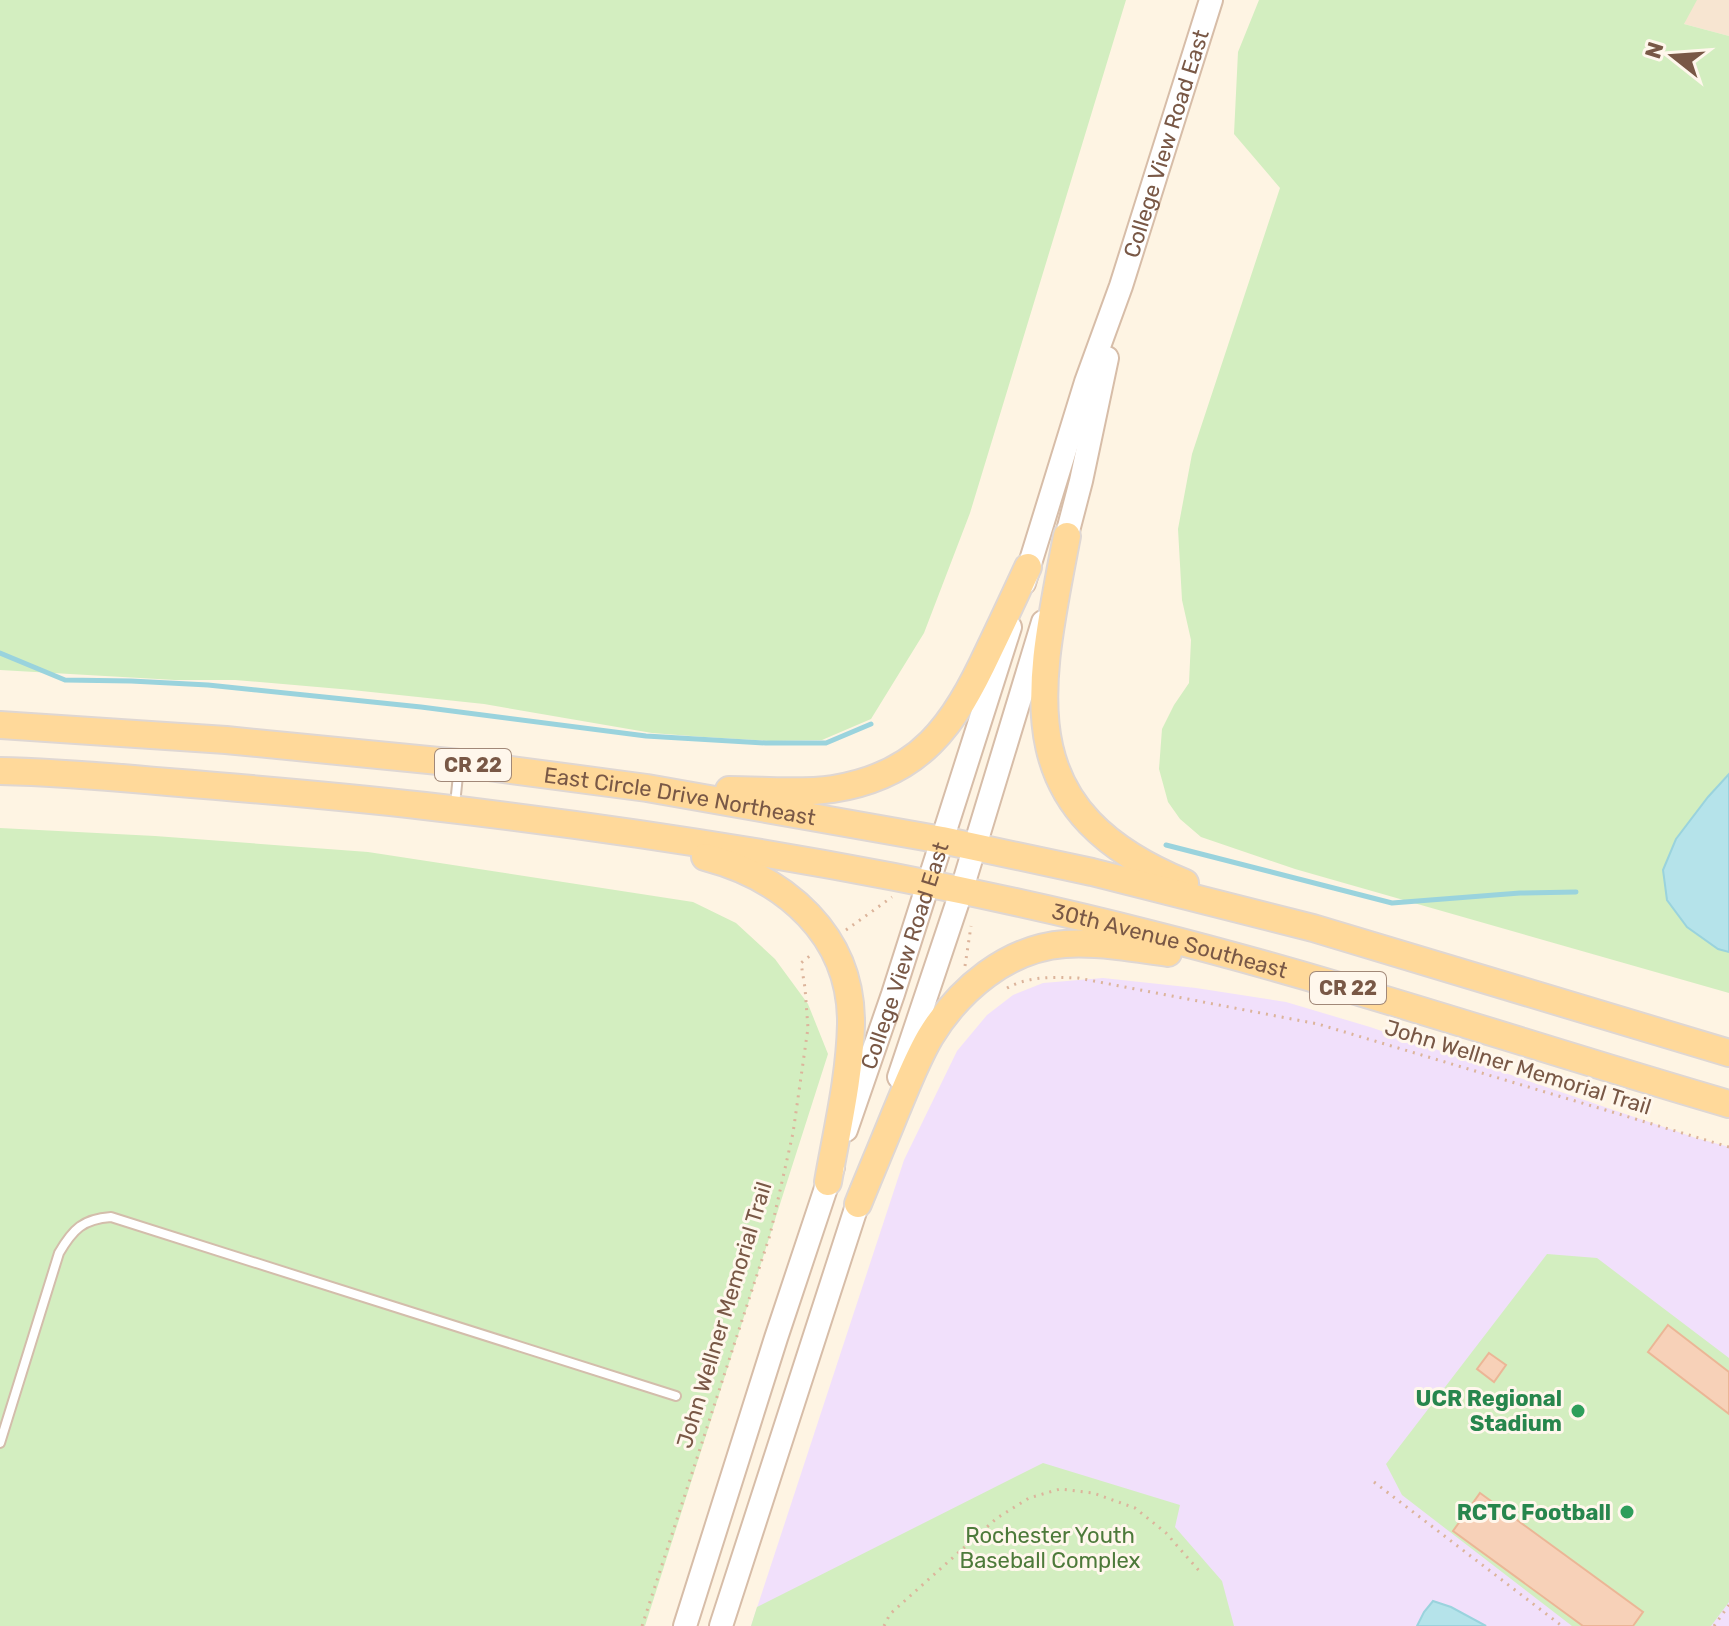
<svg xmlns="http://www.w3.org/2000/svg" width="1729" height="1626" font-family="Rubik,sans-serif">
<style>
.residential{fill:#f7e5d1}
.education{fill:#f1e0fb}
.green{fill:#d3eec0}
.water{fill:#b5e3ea;stroke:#9ad3dd;stroke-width:2}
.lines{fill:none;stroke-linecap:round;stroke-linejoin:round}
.stream{stroke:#9ad3dd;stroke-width:5}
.building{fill:#f7d1b8;stroke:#ebb696;stroke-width:2}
.lane-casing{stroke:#d3bdab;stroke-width:12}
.secondary-casing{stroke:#d7bda8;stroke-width:26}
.primary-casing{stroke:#dfd7d3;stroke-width:30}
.path{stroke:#dcb49b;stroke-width:3;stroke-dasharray:2 6;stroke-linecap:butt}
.lane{stroke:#fff;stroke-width:8}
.secondary{stroke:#fff;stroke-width:22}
.primary{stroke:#ffd99a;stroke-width:26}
.leisure-dot{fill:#2e9e5b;stroke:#fff7ec;stroke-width:3}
.labels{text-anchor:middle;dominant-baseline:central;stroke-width:6;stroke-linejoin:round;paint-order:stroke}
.shield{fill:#fff7ec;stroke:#a18878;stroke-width:2}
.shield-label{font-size:20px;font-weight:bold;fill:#795846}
.street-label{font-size:22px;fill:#795846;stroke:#fff7ec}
.leisure-label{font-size:22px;font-weight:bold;fill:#27864d;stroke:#fff7ec;text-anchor:end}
.park-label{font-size:22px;fill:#4d7a3a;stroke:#fff7ec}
</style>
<rect width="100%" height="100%" fill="#fef4e3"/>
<path class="residential" d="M1691,0H1729V36L1684,24Z"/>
<path class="education" d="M1103,978L1196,988L1286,1002L1370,1027L1696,1138L1729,1147V1626H751L904,1160L957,1051L987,1015L1013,995L1043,983Z"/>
<path class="green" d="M0,0H1126L970,513L924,633L871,719L822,740L771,741L704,737L652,733L484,704L352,690L235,680H175L0,670Z
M1259,0H1697L1684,24L1729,36V993L1295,869L1201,837L1180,819L1168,802L1159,769L1162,729L1174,705L1189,683L1191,640L1182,600L1178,529L1192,454L1280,188L1234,134L1238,52Z
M0,828L155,836L368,852L693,902L736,923L775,959L808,1004L828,1054L645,1626H0Z
M1547,1254L1597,1258L1729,1358V1602L1711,1626H1572L1402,1495L1386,1464Z
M1043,1463L1180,1505L1175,1527L1222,1581L1234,1626H751L757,1607Z"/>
<path class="water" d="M1729,774V952L1718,949L1687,927L1667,900L1663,870L1676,839L1708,797Z
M1433,1601L1451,1607L1486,1626H1417L1424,1612Z"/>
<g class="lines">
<path class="stream" d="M0,653L65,680L131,681L208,685L421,707L646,736L766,743H826L871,724
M1166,845L1392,903L1520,893L1576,892"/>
</g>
<path class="building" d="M1668,1325L1729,1372V1414L1648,1352Z
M1489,1353L1506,1365L1494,1382L1477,1369Z
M1480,1493L1643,1612L1633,1626H1583L1453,1531Z"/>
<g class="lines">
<defs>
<path id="lane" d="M455,804L459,766
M0,1443L59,1253C73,1229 83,1219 111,1217L676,1396"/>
<g id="secondary">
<path d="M1063,550L1081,481L1107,358"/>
<path id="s1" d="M1024,583L1086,382L1121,286L1211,0"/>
<path d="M899,1077L961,892L1043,622"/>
<path id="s2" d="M846,1130L893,994L1010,627"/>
<path d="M685,1626L776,1338L833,1167"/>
<path d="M721,1626L862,1190"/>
</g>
<g id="primary">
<path d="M1067,536C1037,693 1007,810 1185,883"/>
<path id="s3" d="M0,725L226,740L459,763L647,788L942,840L1092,872L1313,928L1729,1053"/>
<path id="s4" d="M0,771C56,772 112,777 168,782C254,789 339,796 425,806C668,834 912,873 1150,934C1345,983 1536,1048 1729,1104"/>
<path d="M729,790C763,790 799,794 833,789C921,775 954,725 989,650C1002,623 1015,595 1028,567"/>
<path d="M705,857C785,878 852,935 851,1024C850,1076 837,1130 828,1182"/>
<path d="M858,1204C870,1174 883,1144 895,1114C906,1088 916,1061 930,1037C959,989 1008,948 1065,944C1099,942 1135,948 1168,953"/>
</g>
</defs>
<use href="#lane" class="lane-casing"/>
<use href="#secondary" class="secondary-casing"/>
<use href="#primary" class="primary-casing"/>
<path class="path" d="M846,930L892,897
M965,966L971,926
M1007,988C1029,976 1053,977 1078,978L1318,1024L1729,1147
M1374,1482L1562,1626
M642,1626L770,1235L793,1133L808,1028L805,988L801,963L811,955
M884,1626L890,1614L997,1518L1029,1498L1060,1489L1093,1493L1135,1508L1166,1533L1202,1574
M1714,1626L1729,1605"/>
<use href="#lane" class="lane"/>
<use href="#secondary" class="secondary"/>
<use href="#primary" class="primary"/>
</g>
<g class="leisure-dot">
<circle cx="1578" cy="1411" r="8"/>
<circle cx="1627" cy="1512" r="8"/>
</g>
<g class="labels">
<g class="shield">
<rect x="435" y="749" width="76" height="32" rx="6"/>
<rect x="1310" y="972" width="76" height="32" rx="6"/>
</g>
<g class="shield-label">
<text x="473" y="765">CR 22</text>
<text x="1348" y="988">CR 22</text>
</g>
<g class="street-label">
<text stroke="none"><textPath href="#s1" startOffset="462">College View Road East</textPath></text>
<text stroke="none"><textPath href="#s3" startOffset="684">East Circle Drive Northeast</textPath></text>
<text stroke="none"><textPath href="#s4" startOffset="1184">30th Avenue Southeast</textPath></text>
<text stroke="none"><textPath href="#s2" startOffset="184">College View Road East</textPath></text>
<text transform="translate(1518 1067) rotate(17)">John Wellner Memorial Trail</text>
<text transform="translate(724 1315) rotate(-73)">John Wellner Memorial Trail</text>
</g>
<g class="leisure-label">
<text x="1562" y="1398">UCR Regional<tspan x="1562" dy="25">Stadium</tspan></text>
<text x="1611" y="1512">RCTC Football</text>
</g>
<g class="park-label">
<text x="1050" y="1535">Rochester Youth<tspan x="1050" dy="25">Baseball Complex</tspan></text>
</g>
</g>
<g transform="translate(1673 56) rotate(287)" stroke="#fff7ec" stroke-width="6" paint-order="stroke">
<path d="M0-6L14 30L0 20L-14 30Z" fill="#795846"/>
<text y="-12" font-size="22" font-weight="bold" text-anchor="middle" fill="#795846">N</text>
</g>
</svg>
